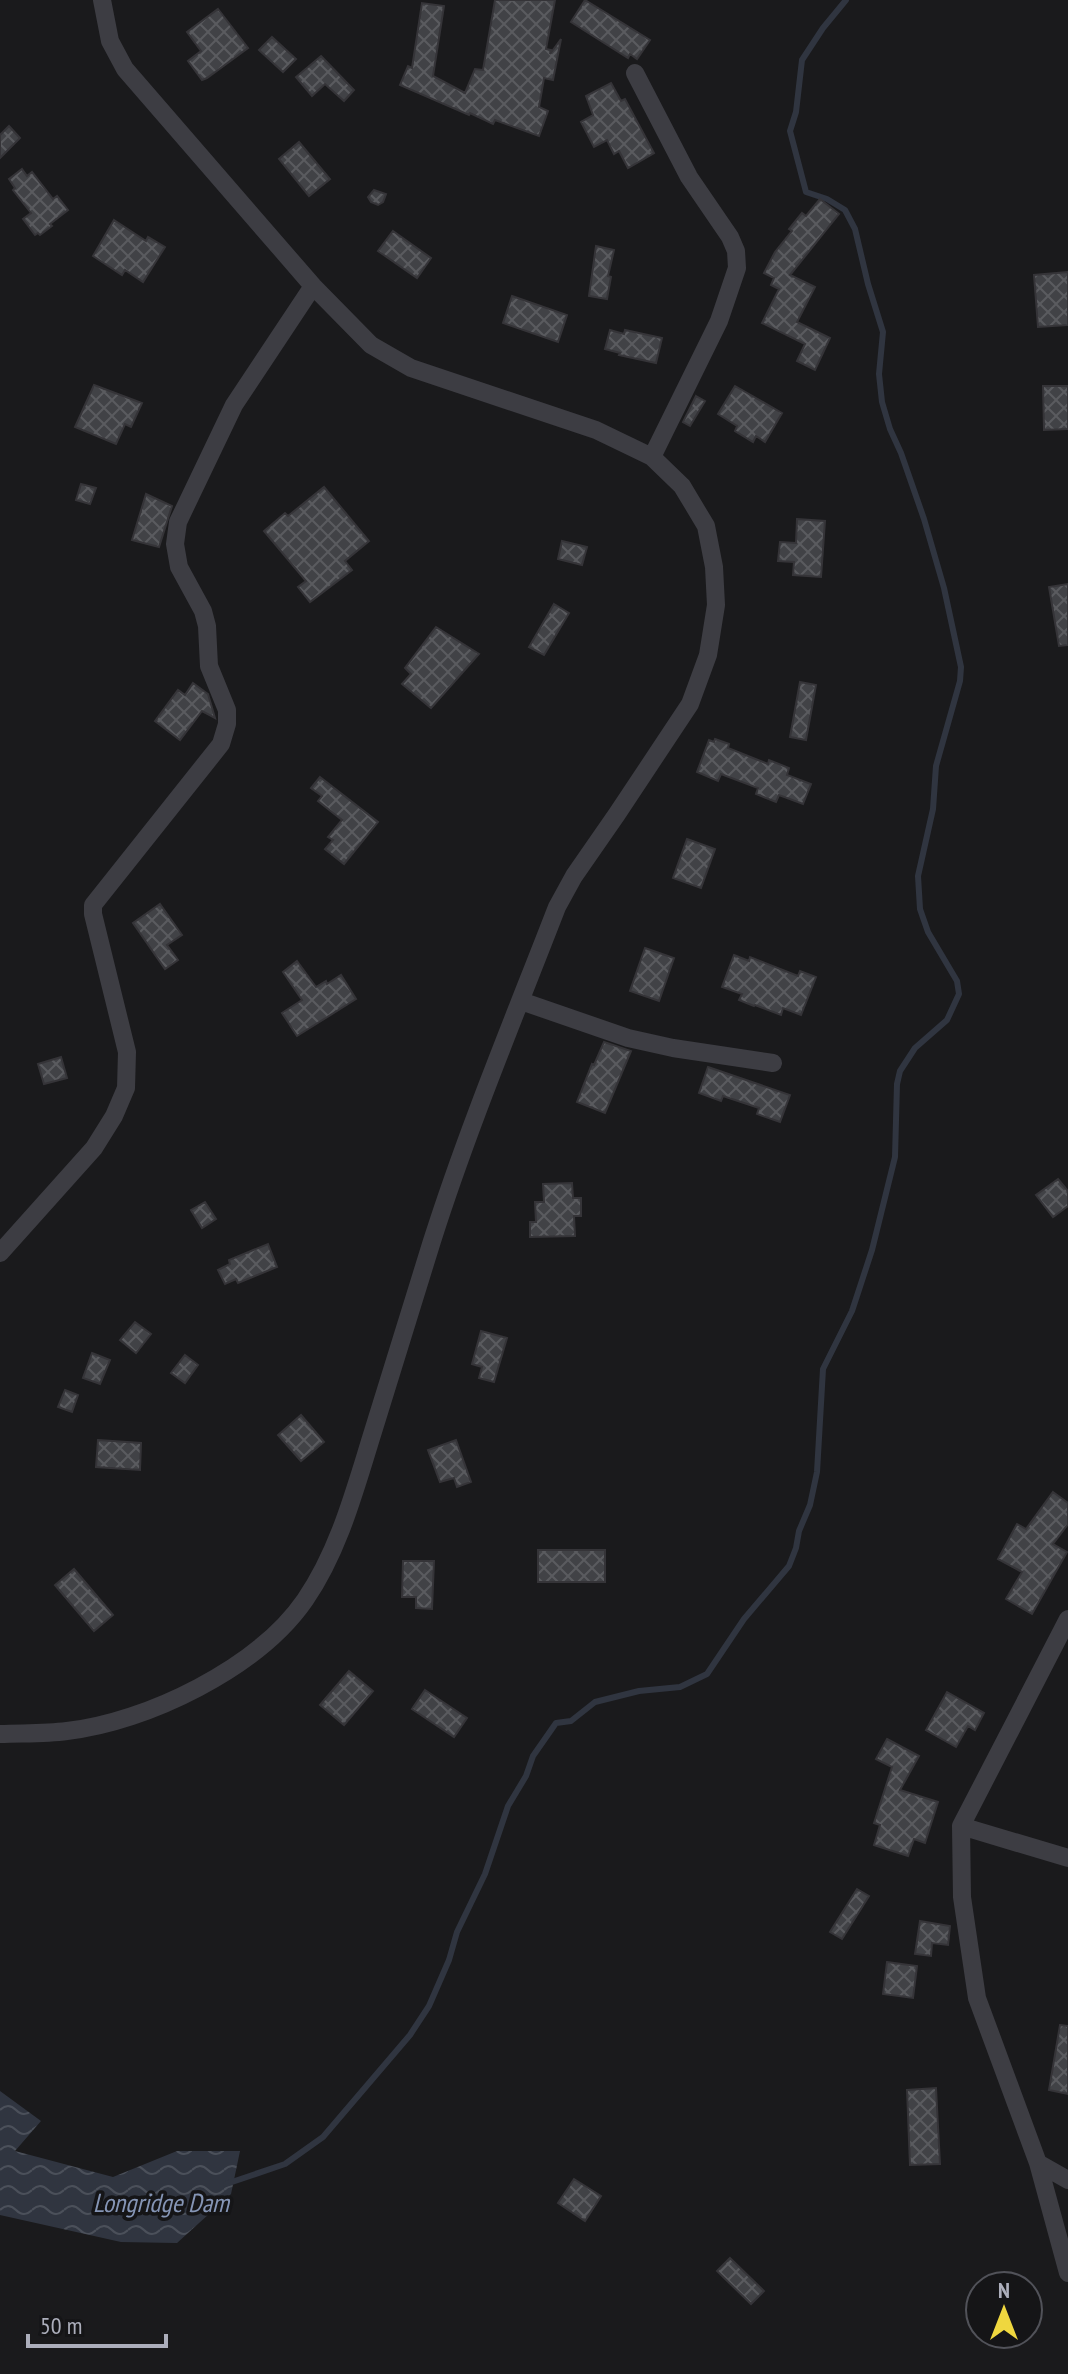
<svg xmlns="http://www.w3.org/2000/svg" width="1068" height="2374" font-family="'PT Sans Narrow',sans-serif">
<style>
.water{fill:url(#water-waves)}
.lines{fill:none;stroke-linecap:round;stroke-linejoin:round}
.stream{stroke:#303540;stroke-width:6}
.building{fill:url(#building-cross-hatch);stroke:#353438;stroke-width:2}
.minor{stroke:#3d3d43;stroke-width:18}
.labels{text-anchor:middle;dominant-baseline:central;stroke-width:7;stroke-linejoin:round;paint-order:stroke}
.water-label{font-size:26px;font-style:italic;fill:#8595b5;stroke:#151517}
</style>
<defs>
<pattern id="water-waves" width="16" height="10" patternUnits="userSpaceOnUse" patternTransform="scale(2)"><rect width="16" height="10" fill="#303540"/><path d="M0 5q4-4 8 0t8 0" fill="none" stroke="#4b505a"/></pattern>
<pattern id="building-cross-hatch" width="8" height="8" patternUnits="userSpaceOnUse" patternTransform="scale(2)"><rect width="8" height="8" fill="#414246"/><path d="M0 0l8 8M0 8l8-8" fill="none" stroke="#5a5b5f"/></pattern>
</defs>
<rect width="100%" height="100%" fill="#1a1a1c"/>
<path class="water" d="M0,2091L41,2121L15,2151L113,2177L177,2151H240L231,2194L177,2243L121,2242L0,2215Z"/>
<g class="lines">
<path class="stream" d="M226,2184L285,2164L323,2137L410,2035L429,2006L449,1960L457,1932L485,1874L508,1806L526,1776L533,1756L556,1723L571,1721L595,1702L639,1691L680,1687L707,1674L744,1619L789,1566L796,1548L799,1531L810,1505L817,1472L823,1369L852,1311L872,1250L895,1157L897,1084L900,1071L915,1048L947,1020L959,994L957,981L928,932L920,909L918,876L933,809L936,766L960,681L961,667L944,588L924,519L901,453L890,429L882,402L879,374L883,332L868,284L855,229L845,210L827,199L806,192L790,131L796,112L802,60L823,28L846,0"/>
</g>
<path class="building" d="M495,0H555L546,49L551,50L550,54L561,39L553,80L544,78L539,107L548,111L539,136L495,120L493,124L470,113L469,115L400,85L408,66L412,68L422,3L444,6L433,76L465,93L475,69L483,70Z
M585,0L650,40L637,59L630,54L628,58L571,22Z
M218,9L248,48L207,78L202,80L188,61L201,51L187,32Z
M272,37L296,59L283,72L259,50Z
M321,56L354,90L344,101L325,84L312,96L296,77Z
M611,83L621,101L625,99L654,153L628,168L619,151L614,154L607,140L594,147L581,122L593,115L586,96Z
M9,126L20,138L0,158V135Z
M299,142L330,179L309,196L279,159Z
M22,169L27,176L32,172L53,199L57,196L68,210L50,224L52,226L40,235L38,233L35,235L23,219L31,213L13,190L15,188L9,179Z
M374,190L386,194L383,202L378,205L371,202L368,197Z
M820,199L839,214L790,275L815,287L797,322L830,338L815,370L797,361L805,344L762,323L779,289L771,285L774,278L764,273L775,252L792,231L789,229L802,213L806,216Z
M114,220L146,241L148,237L165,247L143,282L125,270L122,275L93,256Z
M393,231L431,258L417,278L378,251Z
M596,246L614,250L608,276L611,277L607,299L589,296Z
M1068,272V325L1038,327L1034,275Z
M512,296L567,315L558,342L503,323Z
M610,330L624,334L625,330L662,338L656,363L619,355L620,353L605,349Z
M94,385L142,403L131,427L125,424L116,444L75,427Z
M735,386L782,413L765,442L756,436L753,442L735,431L737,426L718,414Z
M1043,386H1068V429L1044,430Z
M696,396L705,401L690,426L683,422Z
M81,484L96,488L90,504L76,500Z
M324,487L369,541L345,561L352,570L310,602L298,587L306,581L264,531L285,513L288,516Z
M146,494L172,506L159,547L132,540Z
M797,519L825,521L821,577L793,575L794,562L778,561L780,542L796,543Z
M562,541L587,547L582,565L558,559Z
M1068,584V645L1059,646L1049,587Z
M554,604L569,613L544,655L529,647Z
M436,627L479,654L431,708L402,684L411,674L405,668Z
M800,682L816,685L806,740L790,737Z
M193,683L208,694L215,718L202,711L180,740L155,721L178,690L185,695Z
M715,739L729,744L728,748L768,764L769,760L789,768L787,775L811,784L803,804L779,795L776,802L756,794L758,788L721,774L718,781L697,772L709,740L714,742Z
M320,777L378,822L344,864L325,849L333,840L328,837L342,820L318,801L322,796L311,788Z
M687,839L715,849L701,888L673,878Z
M160,904L182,935L167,945L178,960L165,969L133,923Z
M645,948L674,958L659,1001L630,991Z
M734,955L749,961L750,957L798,976L800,971L816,977L801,1015L783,1008L781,1015L755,1005L754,1006L739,1000L742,994L722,987Z
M297,961L316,987L326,981L327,984L341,975L356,999L297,1036L282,1013L302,1000L283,972Z
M604,1042L631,1051L605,1113L577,1102L592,1064L594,1065Z
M61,1057L67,1078L44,1084L38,1064Z
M708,1067L790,1095L780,1122L757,1114L759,1108L723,1096L721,1101L699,1093Z
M1058,1179L1068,1191V1206L1053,1217L1036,1195Z
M572,1183L573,1198H581V1216H574L575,1236L530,1237V1222H536L535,1202H544L543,1184Z
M205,1202L216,1219L202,1228L191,1210Z
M268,1244L277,1267L238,1283L236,1279L225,1284L218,1270L230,1264L229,1260Z
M135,1322L151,1334L136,1353L120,1340Z
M481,1331L507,1338L494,1382L479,1378L482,1367L472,1364Z
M92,1353L110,1360L100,1384L83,1378Z
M185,1355L198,1365L185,1383L171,1373Z
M65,1390L78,1395L72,1412L58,1407Z
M301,1415L324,1442L301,1461L278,1435Z
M98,1440L141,1443L140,1470L96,1467Z
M456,1440L471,1482L457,1487L454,1478L440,1482L428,1450Z
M1053,1492L1068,1503V1524L1053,1544L1067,1552L1032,1614L1006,1599L1022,1572L998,1559L1017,1524L1026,1529Z
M538,1550H605V1582H538Z
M403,1561H434L432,1609L416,1608V1597H402Z
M74,1569L113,1615L94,1631L55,1585Z
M349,1671L373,1691L344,1725L320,1705Z
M425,1690L467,1718L454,1737L412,1709Z
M947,1692L984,1713L975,1730L968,1726L956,1747L926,1730Z
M887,1739L919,1756L900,1790L938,1802L925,1843L914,1839L908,1856L874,1845L880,1825L874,1823L892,1767L876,1759Z
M857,1889L869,1896L842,1939L830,1932Z
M920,1921L950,1926L948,1945L932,1943L931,1956L915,1954Z
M887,1962L917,1966L913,1998L883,1994Z
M1060,2025L1068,2026V2094L1049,2090Z
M936,2088L940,2164L910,2165L907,2090Z
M574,2179L601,2196L585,2221L558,2203Z
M730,2258L764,2291L751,2304L717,2271Z"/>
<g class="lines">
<path class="minor" d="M635,73L689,177L730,237L736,251L737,268L719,321L652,457
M521,1001L628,1038L673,1048L773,1063
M0,1253L94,1148L114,1116L126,1088L127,1052L93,914V905L221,744L227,724V710L209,666L207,626L203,611L179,567L175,544L178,522L234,405L313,286
M1068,1619L961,1826L962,1897L977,1998L1038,2163L1068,2273
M0,1734C22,1733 45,1734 67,1731C147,1722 258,1668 305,1600C338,1552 354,1493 371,1438C391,1372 412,1307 432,1241C468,1128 514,1018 557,907L574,876L617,814L690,704L708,655L716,605L714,567L706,526L682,486L652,457L596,430L411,368L371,345L313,286L125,69L110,41L102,0
M961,1826L1068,1858
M1038,2163L1068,2180"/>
</g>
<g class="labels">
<g class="water-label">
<text x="161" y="2202">Longridge Dam</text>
</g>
</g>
<g transform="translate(1004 2310)"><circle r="38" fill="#151517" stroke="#515259" stroke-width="2"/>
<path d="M0-6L14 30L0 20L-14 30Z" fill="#efd73f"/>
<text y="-12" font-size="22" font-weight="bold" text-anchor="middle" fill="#acaebb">N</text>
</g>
<path d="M28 2334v12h138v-12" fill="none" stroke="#acaebb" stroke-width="4"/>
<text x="40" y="2334" font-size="24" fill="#acaebb" stroke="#151517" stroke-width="6" paint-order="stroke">50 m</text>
</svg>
